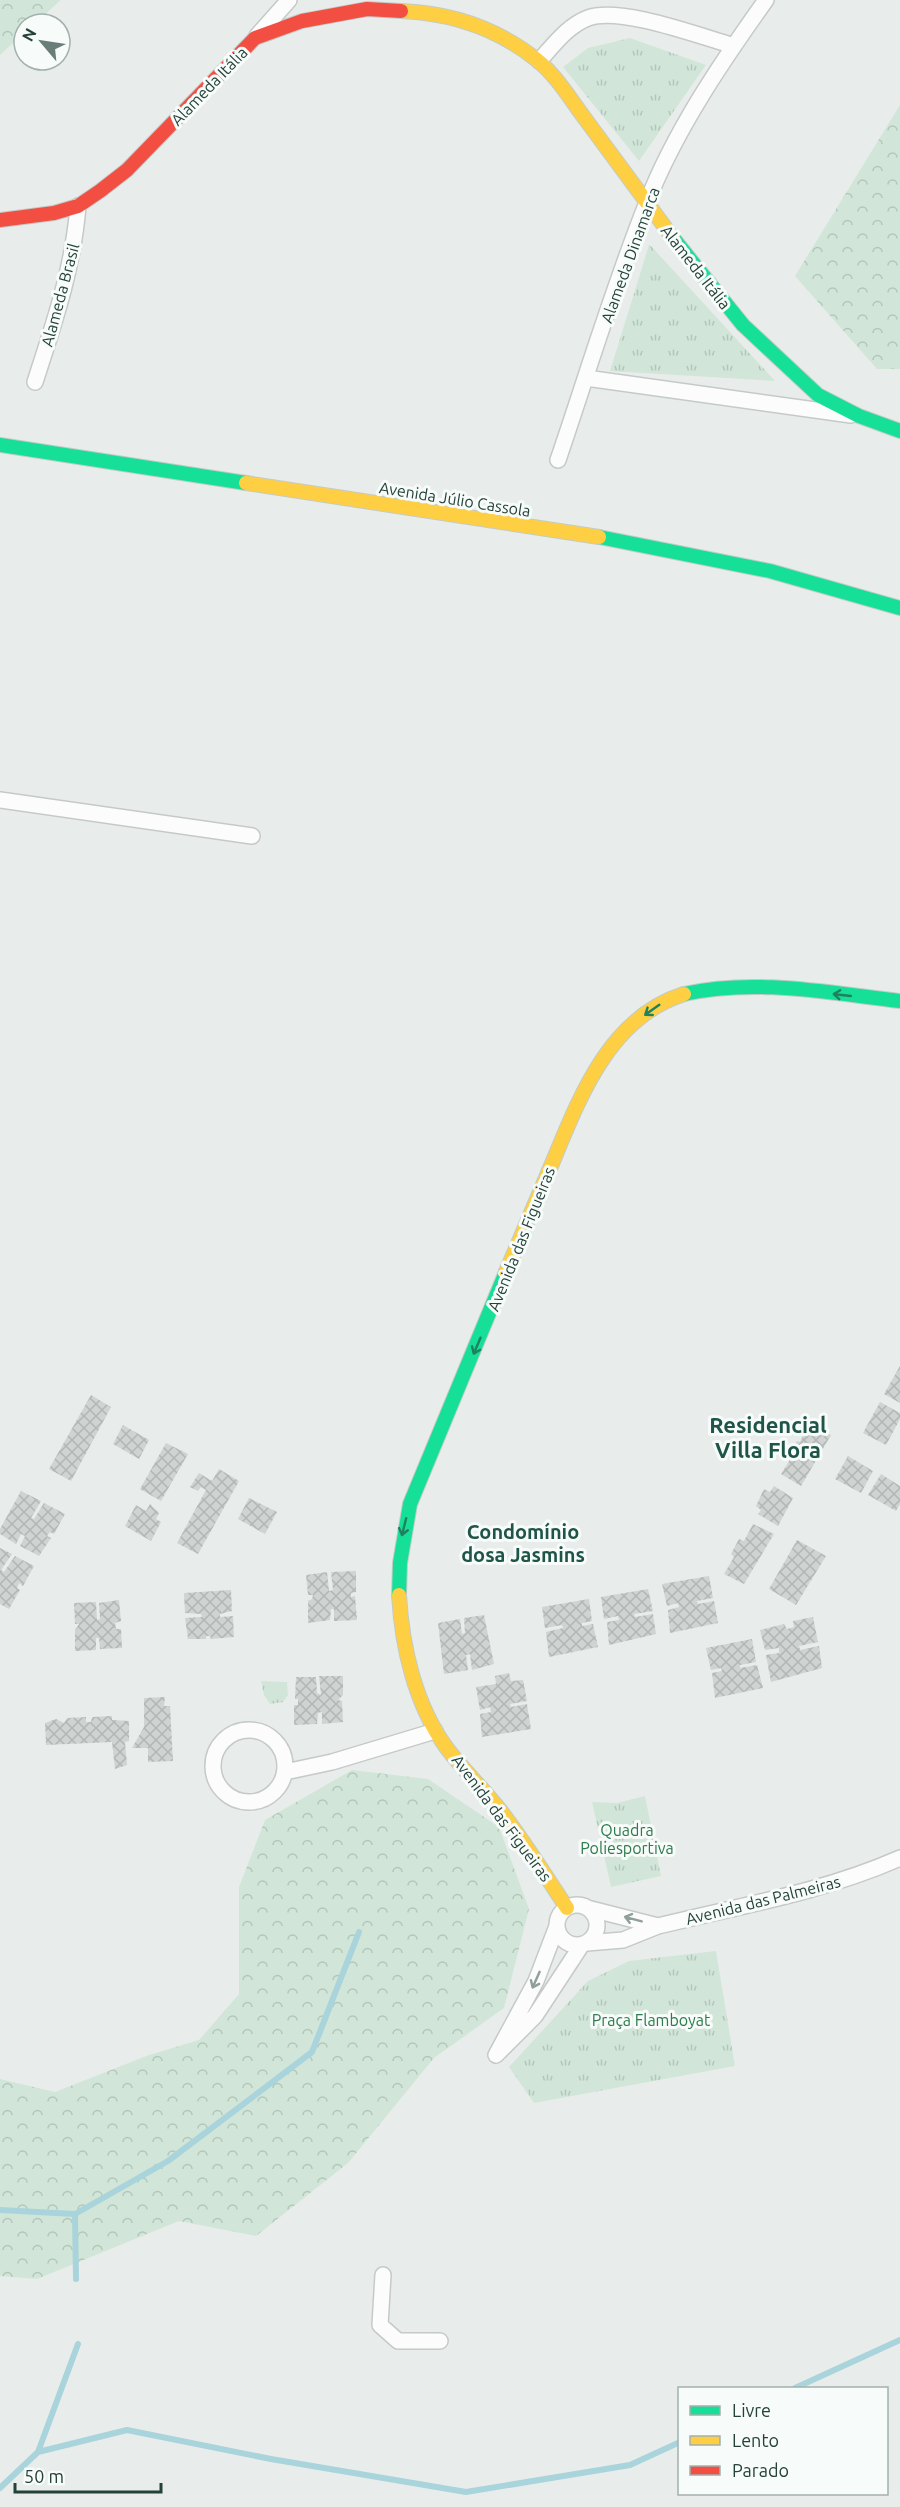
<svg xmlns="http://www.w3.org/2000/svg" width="900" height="2507" font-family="Ubuntu,sans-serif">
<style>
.forest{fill:url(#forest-crowns)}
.park{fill:url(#park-tufts)}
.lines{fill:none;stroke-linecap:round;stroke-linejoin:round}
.stream{stroke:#a9d4db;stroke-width:6}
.building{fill:url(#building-cross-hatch)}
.street-casing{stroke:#c5cac8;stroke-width:18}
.fast-casing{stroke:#c3cbc8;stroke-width:16}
.slow-casing{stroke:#c3cbc8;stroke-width:16}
.jam-casing{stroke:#c3cbc8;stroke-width:16}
.street{stroke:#fcfcfc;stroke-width:15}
.fast{stroke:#16e098;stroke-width:14}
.slow{stroke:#ffcf43;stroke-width:14}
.jam{stroke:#f24e42;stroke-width:14}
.oneway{stroke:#1e8160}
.oneway2{stroke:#909f9b}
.labels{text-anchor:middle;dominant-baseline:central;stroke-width:6;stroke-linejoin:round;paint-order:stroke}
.street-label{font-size:16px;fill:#24423a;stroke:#f7fbf9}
.park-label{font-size:16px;fill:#2d7a4b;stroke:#f7fbf9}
.quarter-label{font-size:20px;font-weight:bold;fill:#1f5548;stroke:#f7fbf9}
.district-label{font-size:22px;font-weight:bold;fill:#1f5548;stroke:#f7fbf9}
</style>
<defs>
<pattern id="forest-crowns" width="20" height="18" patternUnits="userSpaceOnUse" patternTransform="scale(1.5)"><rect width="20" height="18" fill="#d1e6d8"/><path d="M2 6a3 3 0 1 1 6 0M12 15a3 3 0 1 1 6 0" fill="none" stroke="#b3c6ba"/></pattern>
<pattern id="park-tufts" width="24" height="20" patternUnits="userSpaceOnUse" patternTransform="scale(1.5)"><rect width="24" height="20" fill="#d1e6d8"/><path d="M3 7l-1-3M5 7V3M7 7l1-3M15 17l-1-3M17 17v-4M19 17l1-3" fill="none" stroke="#b3c6ba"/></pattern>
<pattern id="building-cross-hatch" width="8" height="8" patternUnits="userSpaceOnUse" patternTransform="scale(1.5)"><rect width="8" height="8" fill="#cfd4d2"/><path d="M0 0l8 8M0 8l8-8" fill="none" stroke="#b2b7b5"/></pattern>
</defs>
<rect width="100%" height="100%" fill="#e8edeb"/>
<path class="forest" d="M0,0H61L34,24H24V33L0,55Z
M900,105V369H877L795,276Z
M352,1770L428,1779L499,1827L529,1909L504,2008L434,2058L348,2163L256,2236L179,2221L37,2279L0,2276V2079L55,2092L149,2055L199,2040L239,1994V1887L265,1820Z"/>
<path class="park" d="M630,38L706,65L639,161L563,67L588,48Z
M649,245H650L775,381L610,371Z
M261,1681L287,1682L288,1695L283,1702L270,1704L264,1695Z
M645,1796L661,1876L611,1887L592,1802L617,1803Z
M716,1951L735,2066L534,2103L509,2067L588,1981L629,1961Z"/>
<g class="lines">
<path class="stream" d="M0,2210L75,2214L168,2161L312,2052L359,1932
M75,2214L76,2279
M795,2388L900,2340
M38,2452L127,2430L271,2459L466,2492L630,2465L680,2442
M0,2488L38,2452L78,2344"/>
</g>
<path class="building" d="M900,1366V1403L884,1394Z
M91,1395L111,1407L71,1481L49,1469Z
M880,1402L900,1413V1419L886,1445L863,1433Z
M809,1423L831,1435L801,1486L781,1474L791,1458L788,1455L797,1441L800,1442Z
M123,1425L149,1440L139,1459L113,1444Z
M166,1443L188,1454L161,1501L140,1489Z
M848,1456L873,1471L861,1493L835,1479Z
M219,1469L239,1481L198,1554L177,1543L206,1490L201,1487L198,1491L190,1487L199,1473L212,1481Z
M881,1474L900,1486V1504L896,1511L868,1495Z
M774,1486L793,1498L778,1526L758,1514L761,1510L756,1506L764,1489L770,1492Z
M21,1491L41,1501L31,1518L34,1519L44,1503L65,1514L54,1534L50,1532L47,1536L51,1538L39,1556L20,1546L25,1536L21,1534L16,1544L0,1534V1529Z
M249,1498L277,1512L265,1534L238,1519Z
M150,1504L159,1513L156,1519L161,1522L151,1541L125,1526L136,1505L146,1511Z
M753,1524L774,1534L744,1584L724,1574L734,1557L731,1554L739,1539L744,1541Z
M797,1540L826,1556L796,1605L769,1589Z
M0,1548L12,1554L1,1570L4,1572L15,1556L34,1566L23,1586L19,1583L17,1588L20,1590L9,1609L0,1604Z
M356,1571V1592L351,1593V1597L355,1596L357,1620L334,1621V1609H331L330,1620L308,1623V1601L312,1599L313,1595H308L306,1575L327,1572L329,1591L333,1590L331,1572Z
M709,1576L713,1598L697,1601L698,1604L714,1601L718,1623L670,1633L668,1610L679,1607L678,1603L667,1606L662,1584Z
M648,1589L653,1611L634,1614L635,1617L653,1614L656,1634L609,1645L607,1622L619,1620L618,1616L604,1619L601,1597Z
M231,1590L232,1611L220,1614V1617L233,1616L234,1637L211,1639L210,1636H206V1639H188L185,1618L202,1617L201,1614L185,1613L184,1593Z
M589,1599L592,1621L582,1623V1626L593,1624L598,1647L549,1657L546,1632L563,1628L562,1625L545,1628L542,1607Z
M119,1600L121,1621L115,1623L116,1629H121L122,1648L100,1649L99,1638H96V1650L75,1651V1630L79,1624H75L74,1603L96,1602L97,1620L100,1619L99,1603Z
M484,1615L494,1664L472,1670L470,1654L466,1655L468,1670L444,1674L438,1623L460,1619L462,1634L465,1633L464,1618Z
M813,1617L818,1642L799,1646L800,1650L819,1646L822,1668L771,1682L766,1655L779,1653V1648L765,1650L760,1630L784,1624L787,1629L794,1627L793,1621Z
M752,1639L756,1662L740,1665V1668L757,1665L763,1688L715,1698L712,1673L722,1671L721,1668L711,1670L706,1648Z
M509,1673L511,1681L523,1680L527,1701L510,1704L511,1707L527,1704L531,1729L482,1737L480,1714L491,1712L490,1707L480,1710L476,1687L496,1684L495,1676Z
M319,1676H343V1695L338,1700L342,1701L343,1722L322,1724V1712L318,1713L317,1724L294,1725V1705H298V1699H295L296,1677H316L317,1693L321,1695Z
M165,1697L164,1706H170L173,1761L148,1762V1748H132L144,1727V1698Z
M112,1716V1720L129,1721V1741L125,1742L127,1765L115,1769L112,1742L46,1745L45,1723L56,1719L64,1723L67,1718L86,1717V1722H91L92,1717Z"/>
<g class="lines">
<defs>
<path id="street" d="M257,36L289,0
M539,61C553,46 567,26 588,18C620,6 699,36 734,46
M586,378L851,415
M35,382C54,323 73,269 78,206
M558,460C587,375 613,288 646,205C674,132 721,63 766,0
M0,800L252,836
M213 1766a36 36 0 1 1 72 0a36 36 0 1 1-72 0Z
M285,1772L332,1762L435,1731
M557 1925a20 20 0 1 1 40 0a20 20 0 1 1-40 0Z
M557,1926L536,1981L496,2055L535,2016L581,1946
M658,1926C740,1906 823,1892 900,1858
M587,1943L623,1940L658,1926L587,1908
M383,2275L380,2325L398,2341H440"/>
<path id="fast" d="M673,238L743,325L818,395L859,416L900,431
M0,445L246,483
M599,537L770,571L900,608
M684,994C755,978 829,993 900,1001
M399,1595L400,1563L410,1504L506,1272"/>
<path id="slow" d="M401,11C451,13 497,28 537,60C556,75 571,100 586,120C615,159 644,199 673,238
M246,483L599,537
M506,1272C521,1237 536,1201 551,1166C579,1099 608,1018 684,994
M399,1595C402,1647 415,1704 446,1747C462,1769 483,1788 500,1810C524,1841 545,1875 567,1908"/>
<path id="jam" d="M0,220L54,213L78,206L100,191L127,170L255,38L302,21L367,9L401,11"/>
</defs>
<use href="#street" class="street-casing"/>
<use href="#fast" class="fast-casing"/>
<use href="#slow" class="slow-casing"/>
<use href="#jam" class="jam-casing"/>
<use href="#street" class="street"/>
<use href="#fast" class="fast"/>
<use href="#slow" class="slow"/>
<use href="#jam" class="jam"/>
</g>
<defs><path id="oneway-shaft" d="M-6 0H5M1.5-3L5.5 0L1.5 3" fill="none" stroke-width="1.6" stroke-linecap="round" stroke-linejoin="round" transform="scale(1.5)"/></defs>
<g class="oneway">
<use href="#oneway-shaft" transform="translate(842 995) rotate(-174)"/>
<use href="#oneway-shaft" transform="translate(652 1010) rotate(145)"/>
<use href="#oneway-shaft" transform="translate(477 1346) rotate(113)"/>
<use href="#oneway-shaft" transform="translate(404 1527) rotate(104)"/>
</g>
<g class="oneway2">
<use href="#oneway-shaft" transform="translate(633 1919) rotate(-165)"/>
<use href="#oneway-shaft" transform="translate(536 1980) rotate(114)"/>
</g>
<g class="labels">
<g class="street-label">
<text transform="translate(209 86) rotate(-46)">Alameda Itália</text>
<text transform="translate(630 255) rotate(-70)">Alameda Dinamarca</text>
<text transform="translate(696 267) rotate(52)">Alameda Itália</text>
<text transform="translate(60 295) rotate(-75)">Alameda Brasil</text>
<text transform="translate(455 499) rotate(9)">Avenida Júlio Cassola</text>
<text transform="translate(521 1239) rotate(-68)">Avenida das Figueiras</text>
<text transform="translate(502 1818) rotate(53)">Avenida das Figueiras</text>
<text transform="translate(763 1900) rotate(-14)">Avenida das Palmeiras</text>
</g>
<g class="park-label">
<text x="627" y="1830">Quadra<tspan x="627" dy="18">Poliesportiva</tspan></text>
<text x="651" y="2020">Praça Flamboyat</text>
</g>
<g class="quarter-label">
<text x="523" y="1531">Condomínio<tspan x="523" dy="23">dosa Jasmins</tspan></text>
</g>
<g class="district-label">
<text x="768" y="1424">Residencial<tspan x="768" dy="25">Villa Flora</tspan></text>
</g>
</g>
<rect x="678" y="2387" width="210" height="108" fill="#f7fbf9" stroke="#a3b1ad" stroke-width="1.5"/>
<rect x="690" y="2406" width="30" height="9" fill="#16e098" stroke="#a3b1ad" stroke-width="1.5"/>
<text x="732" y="2417" font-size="18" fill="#24423a">Livre</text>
<rect x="690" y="2436" width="30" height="9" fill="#ffcf43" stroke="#a3b1ad" stroke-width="1.5"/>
<text x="732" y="2447" font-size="18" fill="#24423a">Lento</text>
<rect x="690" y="2466" width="30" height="9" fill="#f24e42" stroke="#a3b1ad" stroke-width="1.5"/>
<text x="732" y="2477" font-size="18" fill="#24423a">Parado</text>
<g transform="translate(42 42) rotate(299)"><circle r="28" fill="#f7fbf9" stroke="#a3b1ad" stroke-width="1.5"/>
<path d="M0-4.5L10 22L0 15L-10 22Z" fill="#697e78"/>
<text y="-9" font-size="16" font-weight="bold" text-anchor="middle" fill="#24423a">N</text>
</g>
<path d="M15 2483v9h146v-9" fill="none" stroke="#24423a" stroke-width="3"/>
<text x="24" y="2483" font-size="18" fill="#24423a" stroke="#f7fbf9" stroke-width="4.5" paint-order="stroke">50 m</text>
</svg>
